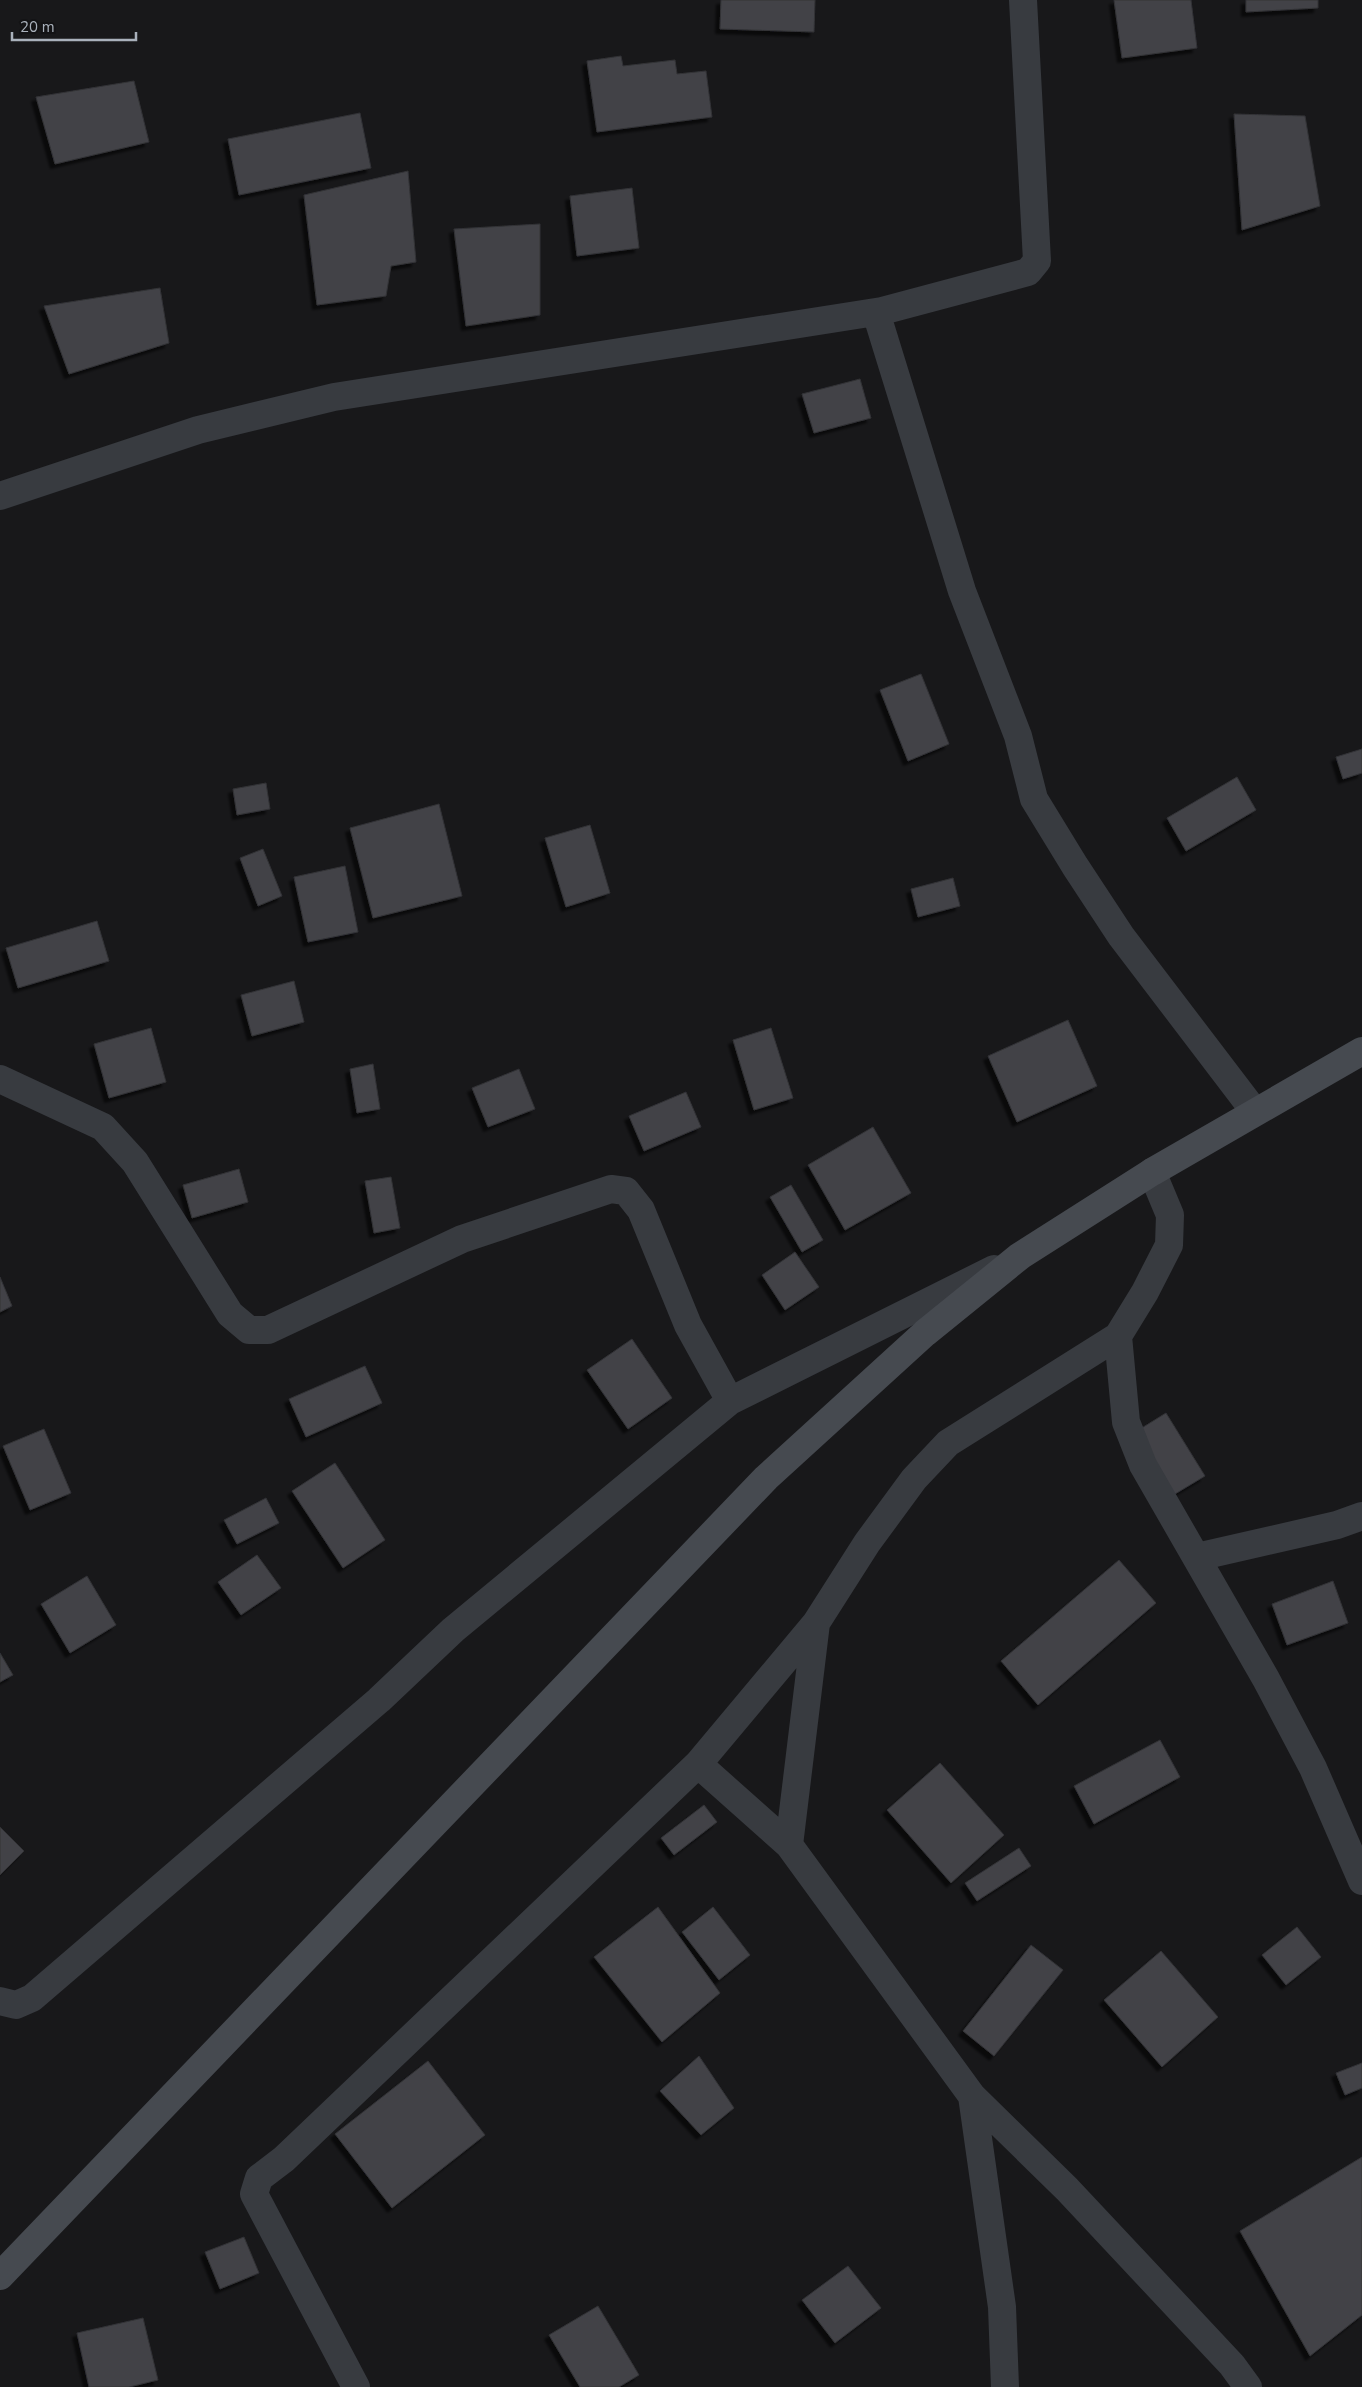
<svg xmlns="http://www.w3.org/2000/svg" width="1362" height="2387" font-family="'Nunito Sans',sans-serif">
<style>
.building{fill:#424347;stroke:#323236;filter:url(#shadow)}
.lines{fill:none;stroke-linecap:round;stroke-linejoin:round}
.minor{stroke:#383b40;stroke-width:28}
.secondary{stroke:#464a50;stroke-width:28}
</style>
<defs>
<filter id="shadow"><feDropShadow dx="-4.5" dy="4.5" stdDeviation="1" flood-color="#0009"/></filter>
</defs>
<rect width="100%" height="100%" fill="#18181a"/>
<path class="building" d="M721,0H815L814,32L720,29Z
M1114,0H1191L1197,48L1122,58Z
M1246,0H1318V8L1246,12Z
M621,56L623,66L675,60L677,74L706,71L712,117L597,132L587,61Z
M134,81L149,142L55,164L36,97Z
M360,113L371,168L239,195L228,139Z
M1234,114L1305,116L1320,206L1242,230Z
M408,171L416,262L391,266L386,296L317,305L304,195Z
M632,188L639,248L577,256L570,196Z
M540,224V315L466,326L454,229Z
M160,288L169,343L69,374L44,306Z
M860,379L871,418L814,433L802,394Z
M921,674L949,744L908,761L880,690Z
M1362,749V773L1343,779L1336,757Z
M1237,777L1256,810L1186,851L1167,818Z
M266,783L270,809L237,815L233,789Z
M439,804L462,896L373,918L350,828Z
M590,825L610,893L566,907L545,838Z
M263,849L282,896L258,906L240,858Z
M345,866L358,932L308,942L294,877Z
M953,878L960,906L918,917L911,889Z
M97,921L109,961L18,988L6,948Z
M294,981L304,1022L252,1036L241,995Z
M1068,1020L1097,1086L1017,1122L988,1056Z
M151,1028L166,1082L109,1098L94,1044Z
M771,1028L793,1098L754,1110L733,1040Z
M373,1064L380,1109L357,1113L350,1069Z
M519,1069L535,1109L488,1127L472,1088Z
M686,1092L701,1127L644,1151L629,1116Z
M873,1127L911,1193L845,1230L808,1165Z
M239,1169L248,1202L192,1218L183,1185Z
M391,1177L400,1228L374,1233L365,1181Z
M791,1185L823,1240L802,1252L770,1197Z
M795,1252L819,1287L785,1310L762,1275Z
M0,1277L12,1306L0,1312Z
M632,1339L672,1398L628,1429L587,1370Z
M365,1366L382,1403L306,1437L289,1399Z
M1166,1413L1205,1476L1170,1497L1132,1434Z
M44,1429L71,1493L30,1510L3,1446Z
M335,1463L385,1540L343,1568L292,1491Z
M266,1498L279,1523L237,1544L224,1520Z
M257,1555L281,1588L241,1615L218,1582Z
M1119,1560L1156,1603L1038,1705L1001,1661Z
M87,1576L116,1625L70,1653L41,1604Z
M1333,1581L1348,1623L1287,1645L1272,1604Z
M0,1653L13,1675L0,1682Z
M1160,1740L1180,1777L1094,1824L1074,1786Z
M940,1763L1004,1835L951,1883L887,1810Z
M704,1805L717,1822L674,1855L661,1838Z
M0,1827L24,1851L0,1875Z
M1019,1848L1031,1866L977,1901L965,1883Z
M658,1907L720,1993L662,2042L594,1957Z
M713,1907L750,1955L719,1980L682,1932Z
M1297,1927L1321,1957L1286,1985L1262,1955Z
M1031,1945L1063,1970L994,2056L963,2031Z
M1161,1951L1218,2017L1162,2067L1104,2000Z
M699,2056L734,2108L701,2135L660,2091Z
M428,2061L485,2135L392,2208L335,2134Z
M1362,2063V2088L1345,2095L1336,2073Z
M1362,2157V2315L1310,2356L1240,2231Z
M244,2237L259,2273L220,2289L205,2252Z
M848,2266L881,2308L835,2343L802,2300Z
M598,2306L639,2375L619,2387H580L549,2335Z
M143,2318L158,2380L129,2387H89L77,2333Z"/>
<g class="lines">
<path class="minor" d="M1023,0L1037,261L1028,272L882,311L879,322L962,591L1018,736L1034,799L1075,866L1121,936L1255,1112
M0,496L198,430L334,397L882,311
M0,1079L103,1127L135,1162L230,1314L249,1330H268L462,1239L611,1189L626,1191L641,1210L688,1325L730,1401
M1152,1172L1170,1215L1169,1245L1145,1292L1118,1336L1126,1422L1143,1465L1266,1679L1313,1768L1362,1881
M1197,1557L1337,1525L1362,1516
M698,1764L789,1845L972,2096L1067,2189L1232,2365L1248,2387
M789,1845L816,1623
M0,2001L16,2005L32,1998L379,1700L453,1630L730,1401L994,1269
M972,2096L1002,2307L1005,2387
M356,2387L254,2194L259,2178L284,2159L698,1764L816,1623L867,1543L914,1479L948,1443L1118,1336"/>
<path class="secondary" d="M0,2276L766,1478L925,1333L1020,1256L1152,1172L1362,1051"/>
</g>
<path d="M12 32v8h124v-8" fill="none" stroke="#a9b1bb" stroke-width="2.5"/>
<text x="20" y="32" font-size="15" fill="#a9b1bb" stroke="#131315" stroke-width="4" paint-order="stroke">20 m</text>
</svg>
